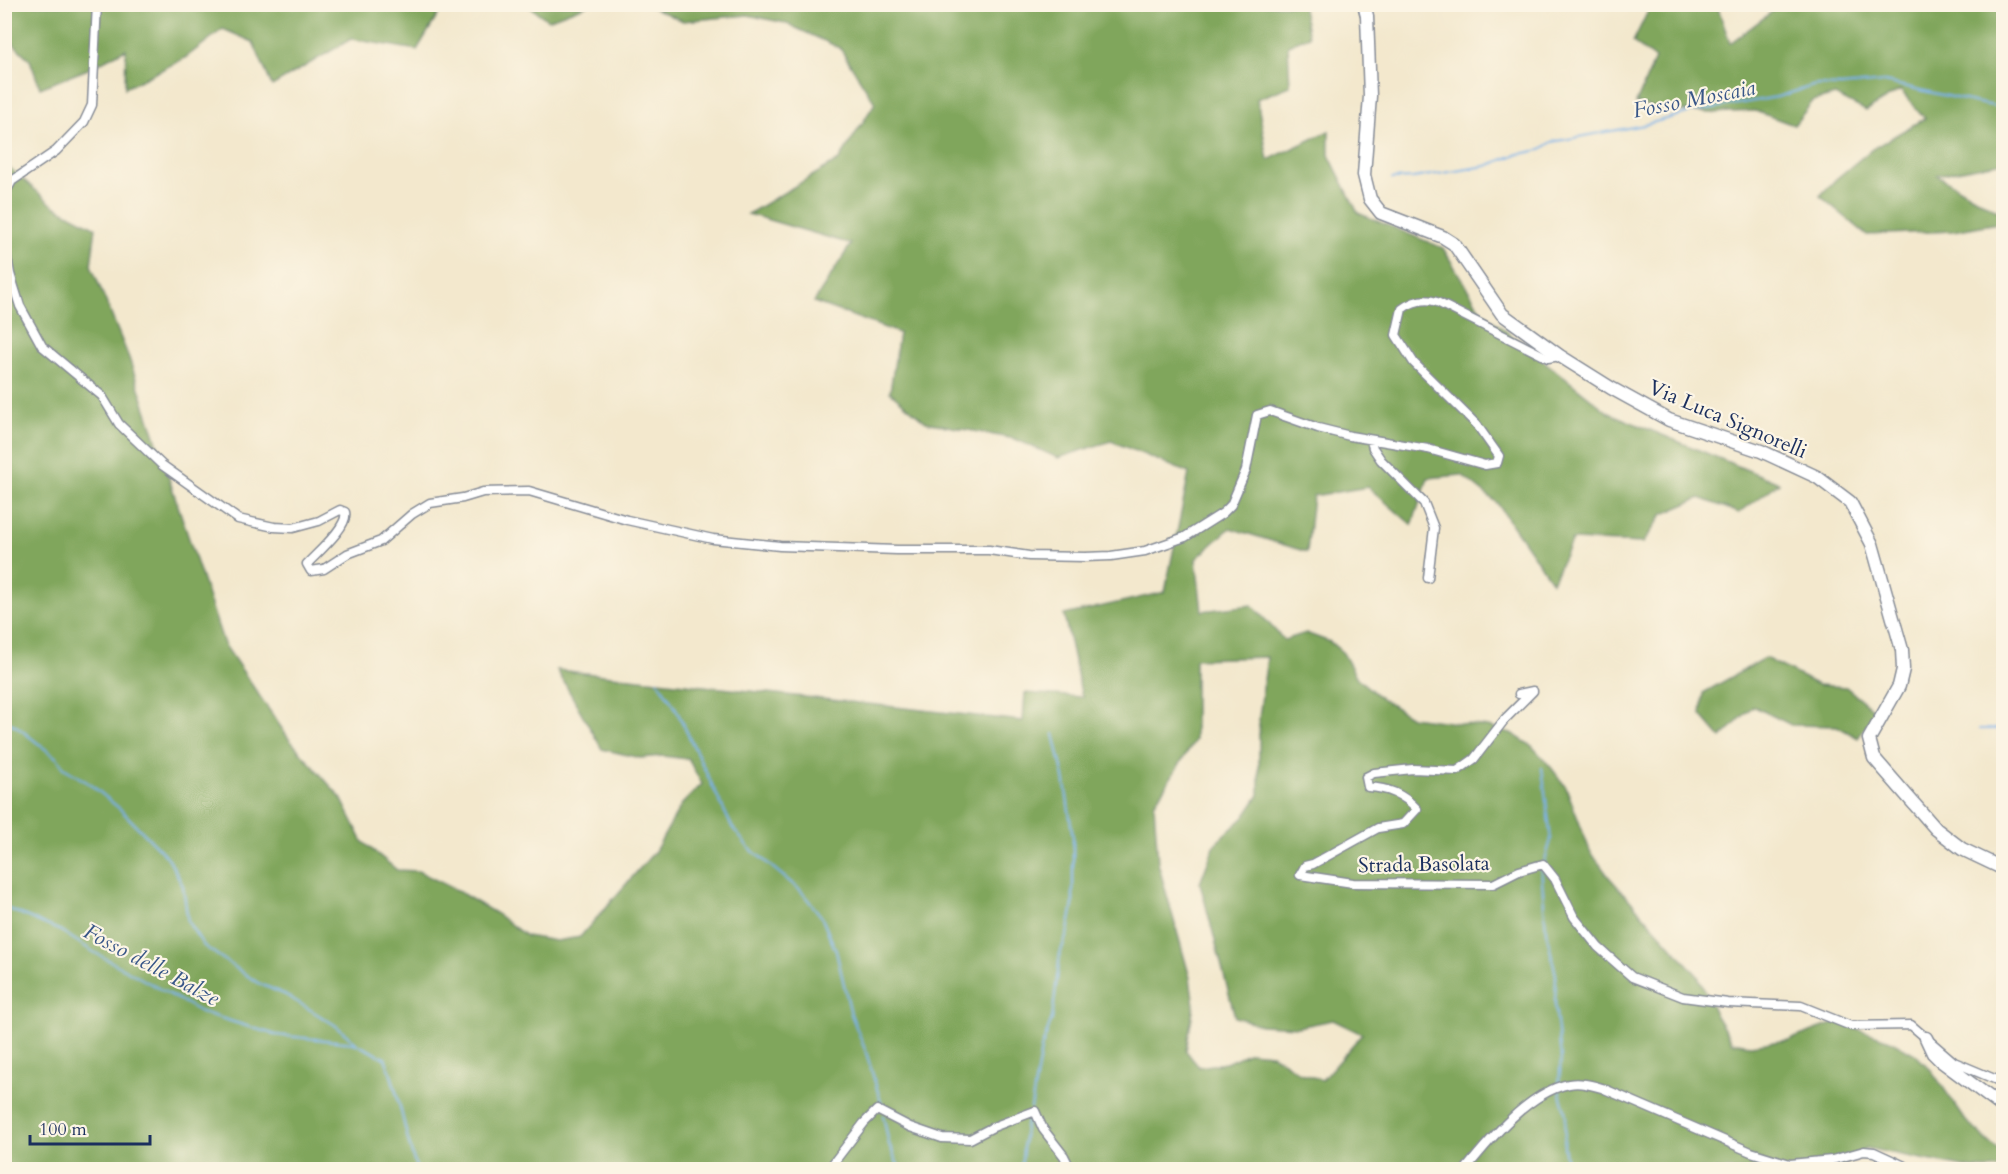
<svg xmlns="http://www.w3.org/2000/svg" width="2008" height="1174" viewBox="0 0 2008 1174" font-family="Cardo,serif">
	<rect width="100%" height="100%" fill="#fcf5e5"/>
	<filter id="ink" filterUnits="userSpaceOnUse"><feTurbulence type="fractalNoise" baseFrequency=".0167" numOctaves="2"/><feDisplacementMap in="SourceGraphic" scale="12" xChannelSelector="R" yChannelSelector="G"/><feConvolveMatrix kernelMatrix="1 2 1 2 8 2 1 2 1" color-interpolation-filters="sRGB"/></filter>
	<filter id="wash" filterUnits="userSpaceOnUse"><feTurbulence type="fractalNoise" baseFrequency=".008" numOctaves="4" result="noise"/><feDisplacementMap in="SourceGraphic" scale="24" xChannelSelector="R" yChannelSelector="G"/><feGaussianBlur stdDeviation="1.35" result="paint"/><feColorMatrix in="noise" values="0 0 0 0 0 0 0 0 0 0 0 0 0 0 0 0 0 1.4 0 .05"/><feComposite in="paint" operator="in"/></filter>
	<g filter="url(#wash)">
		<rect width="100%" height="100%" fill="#f3e8cd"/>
		<path fill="#80a65b" stroke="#4e6a5c" stroke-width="1.5" fill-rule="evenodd" d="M4,5H444L417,50L351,39L272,86L253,42L223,29L185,58L125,88L126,49L88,69L40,88L30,60L5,36Z
			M527,5H587L548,20Z
			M647,5H1302L1309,36L1288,45L1290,86L1257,99L1268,160L1329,131V155L1358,213L1443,248L1481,311L1609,413L1779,483L1739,513L1700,498L1663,514L1643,543L1572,540L1552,582L1497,503L1462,475L1428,478L1412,525L1368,487L1313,496L1307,552L1230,528L1196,559L1202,611L1252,605L1284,640L1306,633L1330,642L1343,653L1357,678L1382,699L1411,717L1488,727L1511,733L1532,746L1550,766L1566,787L1590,851L1609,877L1698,976L1716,1016L1732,1042L1750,1045L1789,1040L1837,1022L1890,1040L1915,1054L1932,1071L1966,1121L1997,1149L2003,1151V1169H1973L1866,1148L1838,1170L5,1169L4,163L54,206L96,228L91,265L129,358L224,644L289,739L341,798L363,842L397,870L418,871L456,890L497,914L526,936L556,941L580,937L655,851L682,804L702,784L688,759L662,756L640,758L602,749L557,670L1023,721L1025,693L1082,697L1064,615L1165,592L1189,473L1111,441L1058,458L1015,439L926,422L890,392L899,333L814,302L851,244L748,214L839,160L875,103L840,48L785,23L748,15L683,21ZM1267,657L1259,718V795L1244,817L1215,844L1200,883L1235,1017L1261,1025L1298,1027L1333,1020L1362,1034L1322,1080L1300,1073L1272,1054L1250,1052L1226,1063L1199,1067L1186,1051L1194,1005L1190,978L1158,863L1154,804L1195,740V659Z
			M1651,5H1717L1730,43L1781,5H2003V162L1937,175L2003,214V222L1953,231L1867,235L1820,196L1836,179L1872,149L1925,118L1900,90L1866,111L1835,95L1813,101L1794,125L1755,111L1711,113L1661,109L1636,103L1655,59L1633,42Z
			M1765,658L1818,685L1846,687L1876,712L1858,738L1837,726L1791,725L1753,706L1721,738L1701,715L1703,693Z"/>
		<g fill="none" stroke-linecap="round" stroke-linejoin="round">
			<path stroke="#7ab2e9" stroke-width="2" d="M1392,179L1413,178L1486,166L1515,155L1540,150L1552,142L1644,125L1691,112L1777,97L1816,85L1841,86L1885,82L1973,102L1994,106L2004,105
				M657,680L675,707L732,827L748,847L801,891L821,916L836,951L851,1014L866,1052L883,1109
				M4,720L16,726L58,759L64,768L90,784L120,809L169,859L183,886L188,922L204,946L258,983L286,995L335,1025L356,1043
				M1979,729H2004
				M1542,768L1551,840L1544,863
				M1541,867L1546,931L1556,975L1555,1004L1561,1057L1559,1085
				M4,907L61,931L92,951L201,1012L276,1035L354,1043L385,1058C400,1095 404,1133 417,1170
				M1559,1090L1566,1115L1564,1146L1568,1170
				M1031,1108L1041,1049L1052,1019L1060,954L1068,931L1073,905V838L1064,777L1054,734
				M883,1115L889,1144L900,1170
				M1021,1170L1025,1127L1029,1117"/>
		</g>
	</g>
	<g filter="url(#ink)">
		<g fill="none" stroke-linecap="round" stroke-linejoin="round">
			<defs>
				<path id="street" d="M4,181H12L4,195
					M12,181L56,151L84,122L92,105L97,4
					M4,240L10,274L20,306L42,346L102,396L119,424L162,465L238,519L274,527L293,528L319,521L340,510L345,512C349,526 317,553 307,564L311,571L324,569L347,554L381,541L412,514L430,503L463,498L483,492L529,491L627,520L713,539L780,546L897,550H989L1029,556L1085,557L1111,556L1145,551L1185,537L1223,513L1231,505L1246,470L1257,415L1270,411L1318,428L1350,436L1428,449L1485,465L1497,463L1499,456L1477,425L1414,363L1396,335L1402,309C1413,301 1424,298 1437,302L1548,358L1560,356
					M1371,441L1373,448L1381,460L1424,503L1434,528L1428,578
					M1519,694L1533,691L1505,719L1474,759L1457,771L1413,769L1374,773L1366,777L1368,787C1388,788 1403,794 1417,809L1403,824L1378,828L1313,864L1305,866L1300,875L1353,883L1493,884L1519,871L1543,864L1555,879L1574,917L1598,947L1632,977L1683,997L1728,1003L1801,1006L1851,1026L1911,1025L1954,1062L2004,1083
					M828,1170L864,1123L877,1110L910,1127L942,1138L970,1139L993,1127L1035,1111L1043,1129L1064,1156L1071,1170
					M1465,1170C1490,1139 1529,1092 1569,1084C1581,1082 1591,1085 1602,1088L1751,1152L1790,1164L1832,1160L1864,1151L1874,1152L1913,1170"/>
				<path id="secondary" d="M1364,4L1367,16L1370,96L1364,175L1370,199L1381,213L1443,237L1454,244L1502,314L1560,356L1611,388L1669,420L1761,451L1817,477L1850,502L1872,544L1902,650L1903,669L1899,686L1869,739L1874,758L1936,829L1962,849L2004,869
					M1926,1038L1933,1053L1941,1061L2004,1108"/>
			</defs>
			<use href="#street" stroke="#878c96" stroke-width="11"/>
			<use href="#secondary" stroke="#878c96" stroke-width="15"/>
			<use href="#street" stroke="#fff" stroke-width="8"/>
			<use href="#secondary" stroke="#fff" stroke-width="12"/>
		</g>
	</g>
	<g text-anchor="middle" stroke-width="4.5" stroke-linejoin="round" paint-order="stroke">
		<g font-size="21" fill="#1b2f5e" stroke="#fcf5e5">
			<text transform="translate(1728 419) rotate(23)" y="7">Via Luca Signorelli</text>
			<text transform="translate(1424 864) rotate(-1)" y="7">Strada Basolata</text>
		</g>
		<g font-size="22" font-style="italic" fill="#385688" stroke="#fcf5e5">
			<text transform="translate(1694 98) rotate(-11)" y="8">Fosso Moscaia</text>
			<text transform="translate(152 964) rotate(28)" y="8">Fosso delle Balze</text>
		</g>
	</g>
	<rect width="2008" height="1174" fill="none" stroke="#fcf5e5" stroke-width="24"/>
	<path d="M30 1135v9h120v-9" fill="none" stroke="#1b2f5e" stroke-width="3"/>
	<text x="39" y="1135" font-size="18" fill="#1b2f5e" stroke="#fcf5e5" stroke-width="4.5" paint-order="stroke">100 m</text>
</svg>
